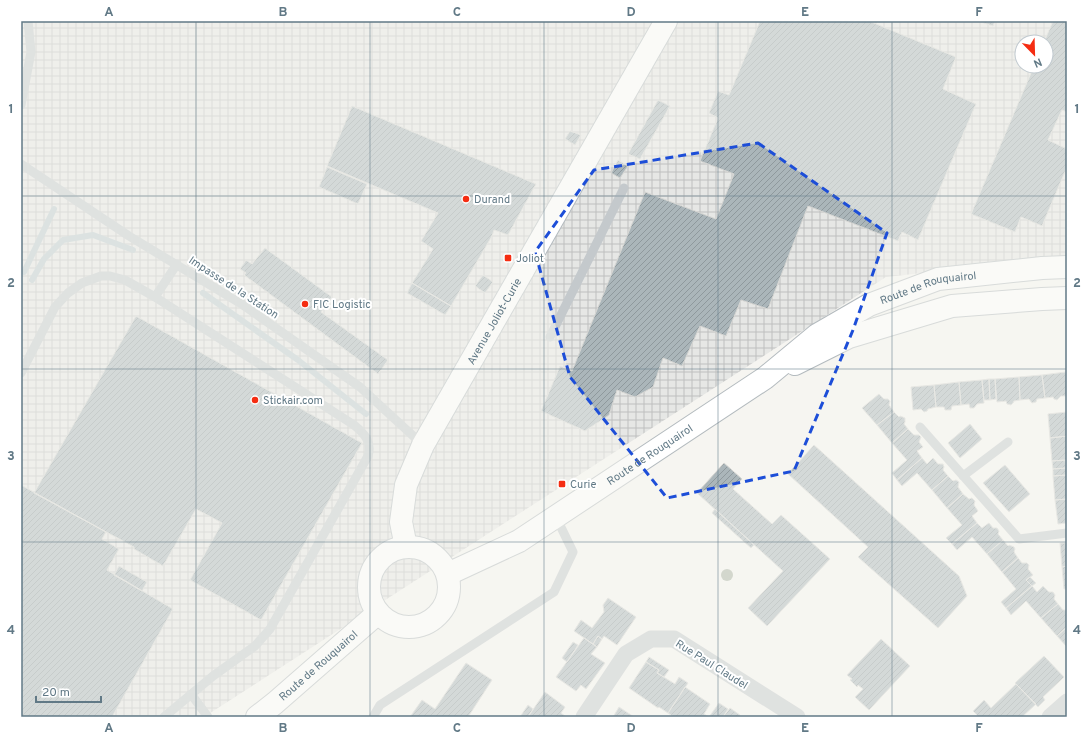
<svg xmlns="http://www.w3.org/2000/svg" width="1088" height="738" viewBox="0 0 1088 738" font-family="Overpass,sans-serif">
	<defs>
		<pattern id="industrial-grid" width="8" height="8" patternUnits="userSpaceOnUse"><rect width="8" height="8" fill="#e6e7e5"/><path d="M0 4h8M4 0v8" fill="none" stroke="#bec0bf"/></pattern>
		<pattern id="building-hatch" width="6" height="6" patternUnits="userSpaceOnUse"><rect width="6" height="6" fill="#abb6ba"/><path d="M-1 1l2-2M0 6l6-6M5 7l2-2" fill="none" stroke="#8f999d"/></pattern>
	</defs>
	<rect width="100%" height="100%" fill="#f6f5f1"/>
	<path fill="url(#industrial-grid)" fill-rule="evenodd" d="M21,21H1067V257L886,277L204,717H21ZM1022,42H1046V66H1022Z"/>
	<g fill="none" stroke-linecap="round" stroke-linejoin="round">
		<path stroke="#bdcbcf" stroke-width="6" d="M24,272L54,209
			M32,280L44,259L63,240L93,235L133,250
			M203,293L298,360L366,414"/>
	</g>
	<path fill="url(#building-hatch)" stroke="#d7d7d4" d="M760,21H869L956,57L943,89L976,104L918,240L902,232L898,241L808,206L768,309L741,300L726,336L700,326L682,366L663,358L653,387L635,397L617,390L609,415L585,431L541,411L560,366L572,371L645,192L716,219L734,174L700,161L718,118L709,113L718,91L729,95Z
		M978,21H995L993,26Z
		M1053,21H1067V112L1062,110L1048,140L1067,149V167L1042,226L1021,217L1015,232L971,214L1034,66H1046V42H1044Z
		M658,100L670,106L640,159L628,154Z
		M352,106L536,184L508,235L494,230L492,236L451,306L412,283L433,249L421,241L438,213L327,166Z
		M570,131L581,135L575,145L565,139Z
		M618,160L628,166L620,178L611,173Z
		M327,167L367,184L358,204L319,187Z
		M265,248L332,297L321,312L388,360L378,374L244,275L246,273L240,269L246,260L252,264Z
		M483,275L493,282L485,293L475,286Z
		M412,283L451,306L445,315L407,293Z
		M136,316L362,443L261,620L190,580L222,523L196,509L163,566L134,549V547L34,493Z
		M1066,372L1067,396H1061L1057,400L1054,399L1053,397L1045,398L1042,375Z
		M1042,375L1045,398L1037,399L1036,402L1032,403L1029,399L1020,400L1019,377Z
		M1019,377L1020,400L1014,401L1013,403L1011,405L1007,404L1006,401L997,402L995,379Z
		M989,379L990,400H984L982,380Z
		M989,379H995L996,399L990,400Z
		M982,380L984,403L977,404L974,408H970L969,404L961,405L959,382Z
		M959,382L961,405L952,406L951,410H945L944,407H936L934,385Z
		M934,385L936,407L928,409L927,411L924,412L921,409L913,410L911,387Z
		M879,394L884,399H888L890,401L889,405L894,412L877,425L862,408Z
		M894,412L899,417L900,416L905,418V422L904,424L908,429L892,443L877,425Z
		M1067,412V436L1050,438L1048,414Z
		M970,424L982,439L960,458L948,443Z
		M908,429L914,435H919L921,437L919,442L923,447L917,451L922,458L897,480L892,473L907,460L892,443Z
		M1067,436V460L1052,461L1050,438Z
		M814,445L959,576L967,596L938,628L858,557L868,547L788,474Z
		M922,458L927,464L933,458L938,464H943L944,467L943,470L948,476L932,490L917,473L902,486L897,480Z
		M1065,460L1066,468L1053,469L1052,461Z
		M724,463L742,479L733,489L772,524L781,515L830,559L767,626L748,608L783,571L697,493Z
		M1005,465L1030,494L1009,512L983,483Z
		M1066,468L1067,475L1053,476V469Z
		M1067,475V499L1055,500L1053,476Z
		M948,476L953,481L956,480L959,482L958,487L963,494L947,508L932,490Z
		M21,485L106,532L102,539L119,549L107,570L173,609L112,717H21Z
		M963,494L969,499L972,498L975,501L974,505L978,511L972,516L977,523L952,544L946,538L962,525L947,508Z
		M1067,499V523L1058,524L1055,500Z
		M715,509L754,545L751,548L712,513Z
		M977,523L982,528L989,523L993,528H997L999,531L998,534L1003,540L987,554L972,537L957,550L952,544Z
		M1003,540L1008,546L1009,545L1014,547L1015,549L1014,552L1018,558L1002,572L987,554Z
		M1060,543H1067V566L1062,567Z
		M1018,558L1022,563H1027L1029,565L1028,569L1033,575L1026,580L1032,586L1006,608L1001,602L1016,589L1002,572Z
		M119,566L147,582L142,591L114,575Z
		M1067,566V589H1064L1062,567Z
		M1030,577L1036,583L1032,586L1026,580Z
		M1032,586L1037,592L1043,586L1049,592H1053L1055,595L1054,599L1058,604L1041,618L1026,601L1011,615L1006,608Z
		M608,598L636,617L617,645L604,636L602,639L598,636L593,644L574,631L581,620L592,628L604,612L603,605Z
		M1058,604L1063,610H1067V627L1057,636L1041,618Z
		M1067,627V647L1057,636Z
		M598,636L602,639L597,647L593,644Z
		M584,638L597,647L591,654L605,663L586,689L581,685L576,691L556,677Z
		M881,639L910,666L869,710L855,697L863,689L858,685L857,687L850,680L852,679L847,675Z
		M573,642L578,645L567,662L562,658Z
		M1044,656L1064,677L1043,697L1045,700L1038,707L1015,683Z
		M649,657L669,670L664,677L657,673L659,670L646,662Z
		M646,662L659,670L657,673L675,684L679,677L688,683L668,713L659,707L658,708L629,688Z
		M466,663L492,680L468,717H410L422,700L435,709Z
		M1016,684L1036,704L1022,717H979L973,711L984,700L991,708Z
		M685,687L710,704L704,714L709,717H674L668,713Z
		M545,692L565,707L561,713L566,717H528Z
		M719,703L728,709L723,717H709Z
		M528,705L533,709L528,717H520Z
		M619,707L634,717H613Z
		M730,708L740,715L739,717H723Z"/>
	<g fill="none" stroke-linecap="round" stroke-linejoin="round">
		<defs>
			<g id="secondary">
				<path d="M795,364L849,337L952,306L1042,299L1067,298"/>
				<path id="s1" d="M406,547L401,522L406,485L423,445L666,21"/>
				<circle cx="409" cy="587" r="40"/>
				<path id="s2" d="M448,574L519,541L765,378L817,335L869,305L938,279L1042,268L1067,267"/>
				<path id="s3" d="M257,717L275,703L378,613"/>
			</g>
		</defs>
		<use href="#secondary" stroke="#b4bbbf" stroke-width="24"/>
		<path stroke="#c4c9cc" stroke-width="9" d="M21,105L31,52L28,21
			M21,164L129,236L243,305L360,387L423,445
			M550,337L624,188
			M21,373L55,307L68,293L82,283L101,276H110L125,280L155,297
			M920,427L1019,539L1067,533
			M963,476L1008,442
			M191,694L208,717
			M164,717L213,676L255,646L270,629L368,456C372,442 365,434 354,425L155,297L177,264
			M373,717L380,705L554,592L573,552L556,517"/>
		<path stroke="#c4c9cc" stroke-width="17" d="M584,717L626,654L651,639H674L797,717
			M1050,717L1067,702"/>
		<use href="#secondary" stroke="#fff" stroke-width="22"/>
	</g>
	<circle fill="#a8b2a2" cx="727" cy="575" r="6"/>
	<path d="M0 0H1088V738H0ZM758,143L887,233L853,330L794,471L667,498L570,377L535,252L594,170Z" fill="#f6f5f1" fill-opacity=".55" fill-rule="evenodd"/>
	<path fill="none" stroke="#1d4ed8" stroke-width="3" stroke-dasharray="8 5" stroke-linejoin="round" d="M758,143L887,233L853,330L794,471L667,498L570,377L535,252L594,170Z"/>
	<path fill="none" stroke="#617986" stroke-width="1" stroke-opacity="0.55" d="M196,21V717M370,21V717M544,21V717M718,21V717M892,21V717M21,196H1067M21,369H1067M21,542H1067"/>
	<g fill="#f52d12" stroke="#fff" stroke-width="1.5">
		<circle cx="466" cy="199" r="4"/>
		<rect x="504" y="254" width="8" height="8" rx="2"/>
		<circle cx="305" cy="304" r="4"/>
		<circle cx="255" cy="400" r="4"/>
		<rect x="558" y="480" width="8" height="8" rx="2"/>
	</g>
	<g text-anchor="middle" stroke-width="4" stroke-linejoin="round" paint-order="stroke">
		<g font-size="11" fill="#617986" stroke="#fff" text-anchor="start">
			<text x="474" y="203">Durand</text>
			<text x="516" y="262">Joliot</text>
			<text x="313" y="308">FIC Logistic</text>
			<text x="263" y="404">Stickair.com</text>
			<text x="570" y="488">Curie</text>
		</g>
		<g font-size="11" fill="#617986" stroke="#fff">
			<text transform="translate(234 287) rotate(33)" y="4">Impasse de la Station</text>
			<text dy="4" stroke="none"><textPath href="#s2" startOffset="563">Route de Rouquairol</textPath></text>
			<text dy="4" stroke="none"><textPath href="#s1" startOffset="249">Avenue Joliot-Curie</textPath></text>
			<text dy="4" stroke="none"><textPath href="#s2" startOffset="235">Route de Rouquairol</textPath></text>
			<text transform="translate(712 664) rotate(32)" y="4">Rue Paul Claudel</text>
			<text dy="4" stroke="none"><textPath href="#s3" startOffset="80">Route de Rouquairol</textPath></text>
		</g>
	</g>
	<rect width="1088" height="738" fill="none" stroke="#ffffff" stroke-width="44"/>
	<g transform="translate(1034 54) rotate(157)"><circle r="19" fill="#ffffff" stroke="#c0c9cf"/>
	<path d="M0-3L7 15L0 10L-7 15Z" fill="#f52d12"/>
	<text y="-6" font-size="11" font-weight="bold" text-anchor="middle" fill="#617986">N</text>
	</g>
	<path d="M36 696v6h65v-6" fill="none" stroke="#617986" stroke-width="2"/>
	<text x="42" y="696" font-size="12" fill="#617986" stroke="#ffffff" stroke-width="3" paint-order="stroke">20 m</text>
	<rect x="22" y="22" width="1044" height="694" fill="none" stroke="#617986" stroke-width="1.5"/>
	<g font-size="13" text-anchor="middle" font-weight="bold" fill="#617986">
		<text x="109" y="16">A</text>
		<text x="283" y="16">B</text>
		<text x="457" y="16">C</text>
		<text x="631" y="16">D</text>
		<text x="805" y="16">E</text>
		<text x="979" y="16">F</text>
		<text x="11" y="113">1</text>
		<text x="1077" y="113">1</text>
		<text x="11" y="287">2</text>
		<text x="1077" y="287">2</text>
		<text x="11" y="460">3</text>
		<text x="1077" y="460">3</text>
		<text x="11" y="634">4</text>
		<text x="1077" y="634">4</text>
		<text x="109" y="732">A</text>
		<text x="283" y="732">B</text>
		<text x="457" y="732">C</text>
		<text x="631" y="732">D</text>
		<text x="805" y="732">E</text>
		<text x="979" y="732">F</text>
	</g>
</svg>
